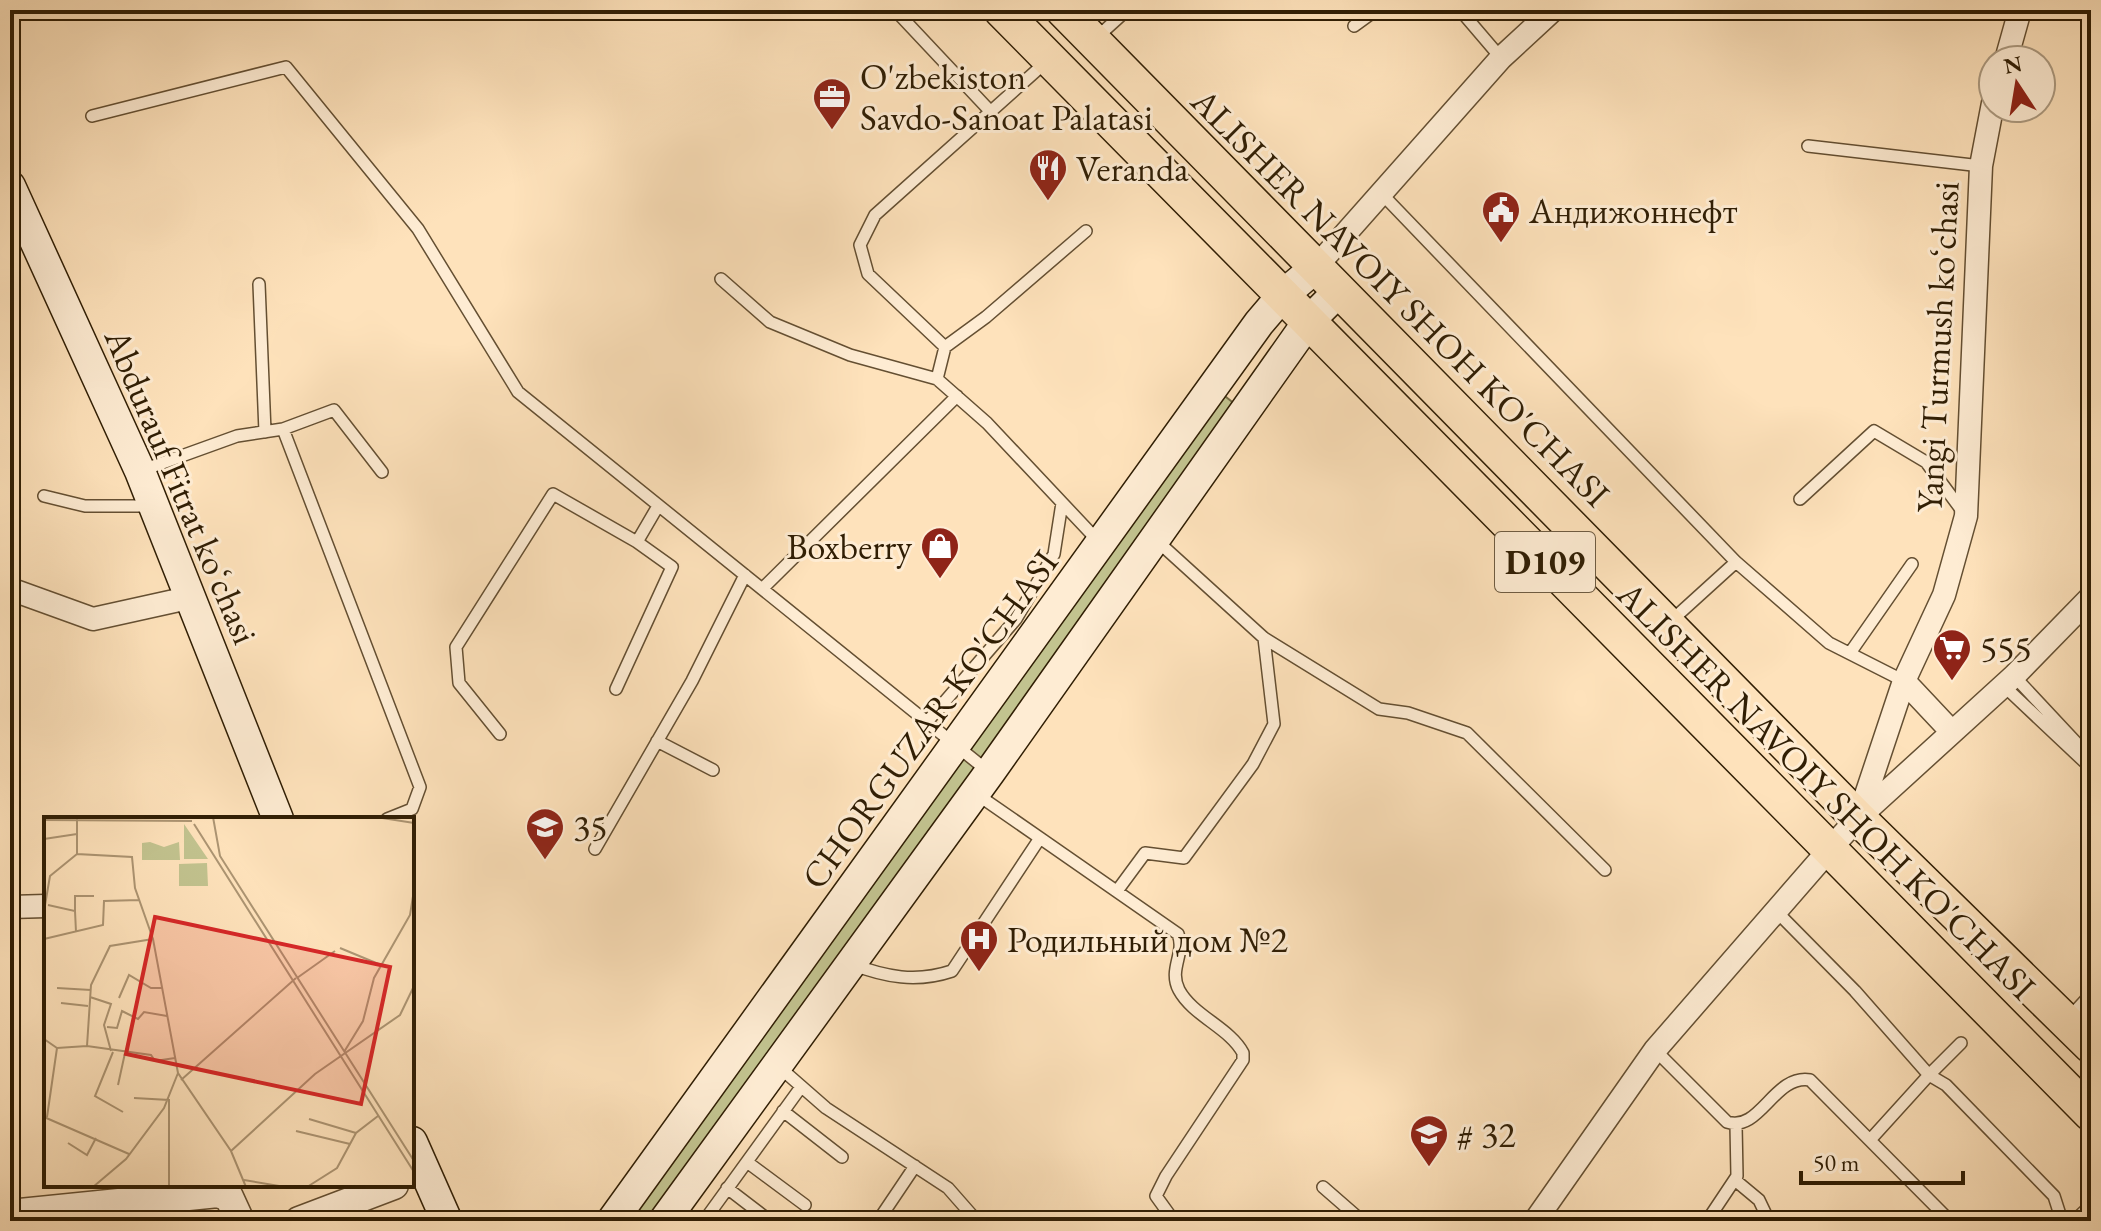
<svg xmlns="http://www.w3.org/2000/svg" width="2101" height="1231" viewBox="0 0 2101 1231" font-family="'EB Garamond',serif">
	<rect width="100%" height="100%" fill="#fee2bb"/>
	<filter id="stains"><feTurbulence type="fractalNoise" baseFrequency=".0025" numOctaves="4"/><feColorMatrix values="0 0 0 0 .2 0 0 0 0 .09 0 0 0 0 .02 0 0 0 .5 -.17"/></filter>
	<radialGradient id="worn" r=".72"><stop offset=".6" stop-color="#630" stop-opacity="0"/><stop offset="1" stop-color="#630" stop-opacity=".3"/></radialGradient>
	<path fill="#c2c38f" stroke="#79704a" stroke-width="2" d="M1221,393L1236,405L650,1221H624Z"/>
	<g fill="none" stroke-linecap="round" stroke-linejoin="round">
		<defs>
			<path id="service" d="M895,10L990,111
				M1460,10L1501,58
				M1354,26L1376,10
				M1095,39L1127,10
				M1046,62L875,215L860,245L868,274L945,347L986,317L1086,231
				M92,116L286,67L418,229L518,392L989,772
				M1808,146L1981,166
				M1381,193L1736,562L1829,643L1904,681
				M721,279L770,322L850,355L937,379L945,347
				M259,284L265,432
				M937,379L987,423L1100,543
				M283,429L334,410L382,472
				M140,471L237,436L283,429L420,787L412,809L387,819
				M44,496L85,506H150
				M1800,499L1874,431L1926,462L1963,512
				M1155,539L1264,638L1379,709L1408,713L1467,733L1605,870
				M762,589L957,396
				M1671,621L1736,562
				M1850,653L1912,564
				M2014,676L2085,752L2091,747
				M2004,686L2091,768
				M616,689L672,567L637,542L658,506
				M927,722L1016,619L1054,554L1062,503
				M500,734L459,683L456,647L553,494L637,542
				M657,741L713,770
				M1040,838L1178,934C1186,953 1168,969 1179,990C1193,1016 1230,1028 1243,1053V1060L1166,1176L1156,1196L1174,1221
				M595,849L692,681L745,575
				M1117,891L1145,853L1184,858L1253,764L1274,724L1264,638
				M1776,911L1855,991L1929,1075L1961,1043
				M851,964C886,977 916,983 952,971L1040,838L975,793
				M2069,1018L2091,994
				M1655,1050L1727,1122C1760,1133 1774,1074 1810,1080L1950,1221
				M778,1066L826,1108L948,1188L977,1221
				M783,1111L842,1157
				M1870,1140L1929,1075L1946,1085L2054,1196L2062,1221
				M747,1162L805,1205
				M1735,1180L1759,1200L1769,1221
				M1323,1187L1362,1221
				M727,1188L770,1221
				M704,1221L801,1087
				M878,1221L915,1166
				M1707,1221L1737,1176L1736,1125
				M2074,1221L2091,1205"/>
			<path id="minor" d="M2006,60L2020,10
				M1315,268L1501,58L1553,10
				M10,589L93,619L188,598
				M1904,681L1951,731
				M1860,813L1904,681L1944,595L1966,516L1981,166L1993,103
				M10,907L46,906
				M1535,1221L1655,1050L1829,850L1858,818L2014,676L2091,597"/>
			<path id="tertiary" d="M10,1214L218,1193L229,1197L240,1221
				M299,1221L394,1185"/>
			<path id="secondary" d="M10,186L140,471L278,819
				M412,1142L447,1221
				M612,1221L1259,323L1282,296L1315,268
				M664,1221L990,772L1308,322L1339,291"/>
			<path id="primary" d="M1001,10L2091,1114
				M1063,10L1858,818L2091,1046"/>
		</defs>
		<use href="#service" stroke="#644f32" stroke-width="14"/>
		<use href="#minor" stroke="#644f32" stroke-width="25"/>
		<use href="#tertiary" stroke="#644f32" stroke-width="31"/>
		<use href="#secondary" stroke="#301e04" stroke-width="33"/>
		<use href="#primary" stroke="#301e04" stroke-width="37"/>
		<use href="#service" stroke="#feecd3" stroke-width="11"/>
		<use href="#minor" stroke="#feecd3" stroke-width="22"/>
		<use href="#tertiary" stroke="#feecd3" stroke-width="28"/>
		<use href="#secondary" stroke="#feecd3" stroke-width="30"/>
		<use href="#primary" stroke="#fee2bb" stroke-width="34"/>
	</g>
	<defs>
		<symbol id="office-pin" viewBox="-11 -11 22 30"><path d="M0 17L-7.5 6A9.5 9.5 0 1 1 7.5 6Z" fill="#8f2418" stroke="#feecd3"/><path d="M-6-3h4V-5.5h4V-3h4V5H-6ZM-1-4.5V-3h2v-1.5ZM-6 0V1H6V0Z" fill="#fff"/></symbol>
		<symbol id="restaurant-pin" viewBox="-11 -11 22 30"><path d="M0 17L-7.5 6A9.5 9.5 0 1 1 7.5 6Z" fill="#8f2418" stroke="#feecd3"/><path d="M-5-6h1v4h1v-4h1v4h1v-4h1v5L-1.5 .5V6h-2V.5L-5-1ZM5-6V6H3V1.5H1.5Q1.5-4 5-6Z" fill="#fff"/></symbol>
		<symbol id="civic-pin" viewBox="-11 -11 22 30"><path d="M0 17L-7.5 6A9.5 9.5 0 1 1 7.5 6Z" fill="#8f2418" stroke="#feecd3"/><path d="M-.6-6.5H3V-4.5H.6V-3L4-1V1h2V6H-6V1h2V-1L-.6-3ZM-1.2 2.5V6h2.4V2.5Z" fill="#fff"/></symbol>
		<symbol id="shop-pin" viewBox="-11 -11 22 30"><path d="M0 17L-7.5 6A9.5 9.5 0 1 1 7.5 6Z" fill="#8f2418" stroke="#feecd3"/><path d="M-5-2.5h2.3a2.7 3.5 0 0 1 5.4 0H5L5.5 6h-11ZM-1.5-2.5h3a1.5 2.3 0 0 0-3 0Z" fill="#fff"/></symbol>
		<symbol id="supermarket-pin" viewBox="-11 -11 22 30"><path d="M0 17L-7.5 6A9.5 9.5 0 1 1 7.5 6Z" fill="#8f2418" stroke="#feecd3"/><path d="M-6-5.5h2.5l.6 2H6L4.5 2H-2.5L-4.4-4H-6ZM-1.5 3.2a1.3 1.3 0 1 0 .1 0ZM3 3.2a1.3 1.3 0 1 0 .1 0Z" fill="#fff"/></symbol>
		<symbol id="school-pin" viewBox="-11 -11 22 30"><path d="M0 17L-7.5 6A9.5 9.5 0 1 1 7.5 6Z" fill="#8f2418" stroke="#feecd3"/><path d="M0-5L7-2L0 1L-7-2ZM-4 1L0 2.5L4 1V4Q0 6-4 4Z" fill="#fff"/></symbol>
		<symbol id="hospital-pin" viewBox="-11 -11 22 30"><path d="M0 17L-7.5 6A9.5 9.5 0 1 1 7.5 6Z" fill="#8f2418" stroke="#feecd3"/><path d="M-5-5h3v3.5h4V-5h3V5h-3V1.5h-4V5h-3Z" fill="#fff"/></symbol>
	</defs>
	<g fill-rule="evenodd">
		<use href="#office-pin" x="810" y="75" width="44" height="60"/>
		<use href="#restaurant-pin" x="1026" y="146" width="44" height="60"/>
		<use href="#civic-pin" x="1479" y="188" width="44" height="60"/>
		<use href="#shop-pin" x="918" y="524" width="44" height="60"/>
		<use href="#supermarket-pin" x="1930" y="626" width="44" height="60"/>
		<use href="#school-pin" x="523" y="805" width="44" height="60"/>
		<use href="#hospital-pin" x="957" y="917" width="44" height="60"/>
		<use href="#school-pin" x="1407" y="1112" width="44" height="60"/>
	</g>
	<g text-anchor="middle" stroke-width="6" stroke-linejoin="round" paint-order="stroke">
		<rect fill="#feecd3" stroke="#6e5c42" stroke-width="2" x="1495" y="532" width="100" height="60" rx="6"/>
		<g font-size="34" font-weight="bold" fill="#301e04">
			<text x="1545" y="574">D109</text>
		</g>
		<g font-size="36" fill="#301e04" stroke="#feecd3" text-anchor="start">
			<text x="860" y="89">O'zbekiston<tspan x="860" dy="41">Savdo-Sanoat Palatasi</tspan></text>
			<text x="1076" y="181">Veranda</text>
			<text x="1529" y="223">Андижоннефт</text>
			<text x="912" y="559" text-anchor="end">Boxberry</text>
			<text x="1980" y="661">555</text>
			<text x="573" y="840">35</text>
			<text x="1007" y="952">Родильный дом №2</text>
			<text x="1457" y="1147"># 32</text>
		</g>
		<g font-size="36" fill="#301e04" stroke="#feecd3">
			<text transform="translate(1401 297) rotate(45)" y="13">ALISHER NAVOIY SHOH KO'CHASI</text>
			<text transform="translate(1937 347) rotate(-87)" y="13">Yangi Turmush koʻchasi</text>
			<text transform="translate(182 486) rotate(67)" y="13">Abdurauf Fitrat koʻchasi</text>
			<text transform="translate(929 719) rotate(-54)" y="13">CHORGUZAR KO'CHASI</text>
			<text transform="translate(1827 790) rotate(45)" y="13">ALISHER NAVOIY SHOH KO'CHASI</text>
		</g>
	</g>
	<g transform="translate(44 817)">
		<rect width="370" height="370" fill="#fee2bb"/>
		<path d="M140,7L164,42H140ZM106,25L120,30L135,25L136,43H98V26ZM163,46L164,69H135V47Z" fill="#c2c38f"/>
		<path fill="none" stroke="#ac9472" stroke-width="2" d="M33,0V37L88,40L91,71L109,122L134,256L187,334L202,370M169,0L176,39L370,344M175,0H238M332,0L370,6M0,3L148,4M150,7L370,355M0,22L33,17M4,88L31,94L32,115M0,94L6,59L33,37M31,94V79H50M0,122L59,108L60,84L95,83M296,131L337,148M253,161L291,134M13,171L47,173M46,180L67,187L60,208L67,234M75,181L85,158L107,171H118M17,186L44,189M63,210L73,211L78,194L94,202L100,195L123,199M0,222L13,231L43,229L107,238L111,244L131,241M43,229L47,168L66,129L109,122M69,235L51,279L79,295M300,235L319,204L330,161L366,98L370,73M137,263L252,161M74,268L81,236M90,281L125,283V370M0,300L85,337M3,300L13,231M265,302L312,316M252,314L306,327M24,326L43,338L52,321M187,334L271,257L356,198L370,169M200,363L241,370M49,370L82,342L120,291L134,256M263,370L293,351L312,316L334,299"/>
		<path fill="#d62828" fill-opacity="0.15" stroke="#d62828" stroke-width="4" d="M111,100L346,150L317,287L82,237Z"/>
		<rect width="370" height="370" fill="none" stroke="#301e04" stroke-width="4"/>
	</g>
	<rect width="2101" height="1231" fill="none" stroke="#fee2bb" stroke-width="40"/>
	<rect x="12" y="12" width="2077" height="1207" fill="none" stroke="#301e04" stroke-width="4"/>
	<rect x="20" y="20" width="2061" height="1191" fill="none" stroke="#301e04" stroke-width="2"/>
	<g transform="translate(2017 84) rotate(348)"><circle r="38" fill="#feecd3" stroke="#ac9a80" stroke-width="2"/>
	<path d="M0-6L14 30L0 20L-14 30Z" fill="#8f2418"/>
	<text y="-12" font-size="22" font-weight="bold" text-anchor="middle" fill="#301e04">N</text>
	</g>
	<path d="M1801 1171v12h162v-12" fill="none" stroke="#301e04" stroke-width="4"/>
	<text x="1813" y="1171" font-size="24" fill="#301e04" stroke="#feecd3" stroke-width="6" paint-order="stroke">50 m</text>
	<rect width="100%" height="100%" filter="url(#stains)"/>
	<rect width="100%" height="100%" fill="url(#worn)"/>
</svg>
